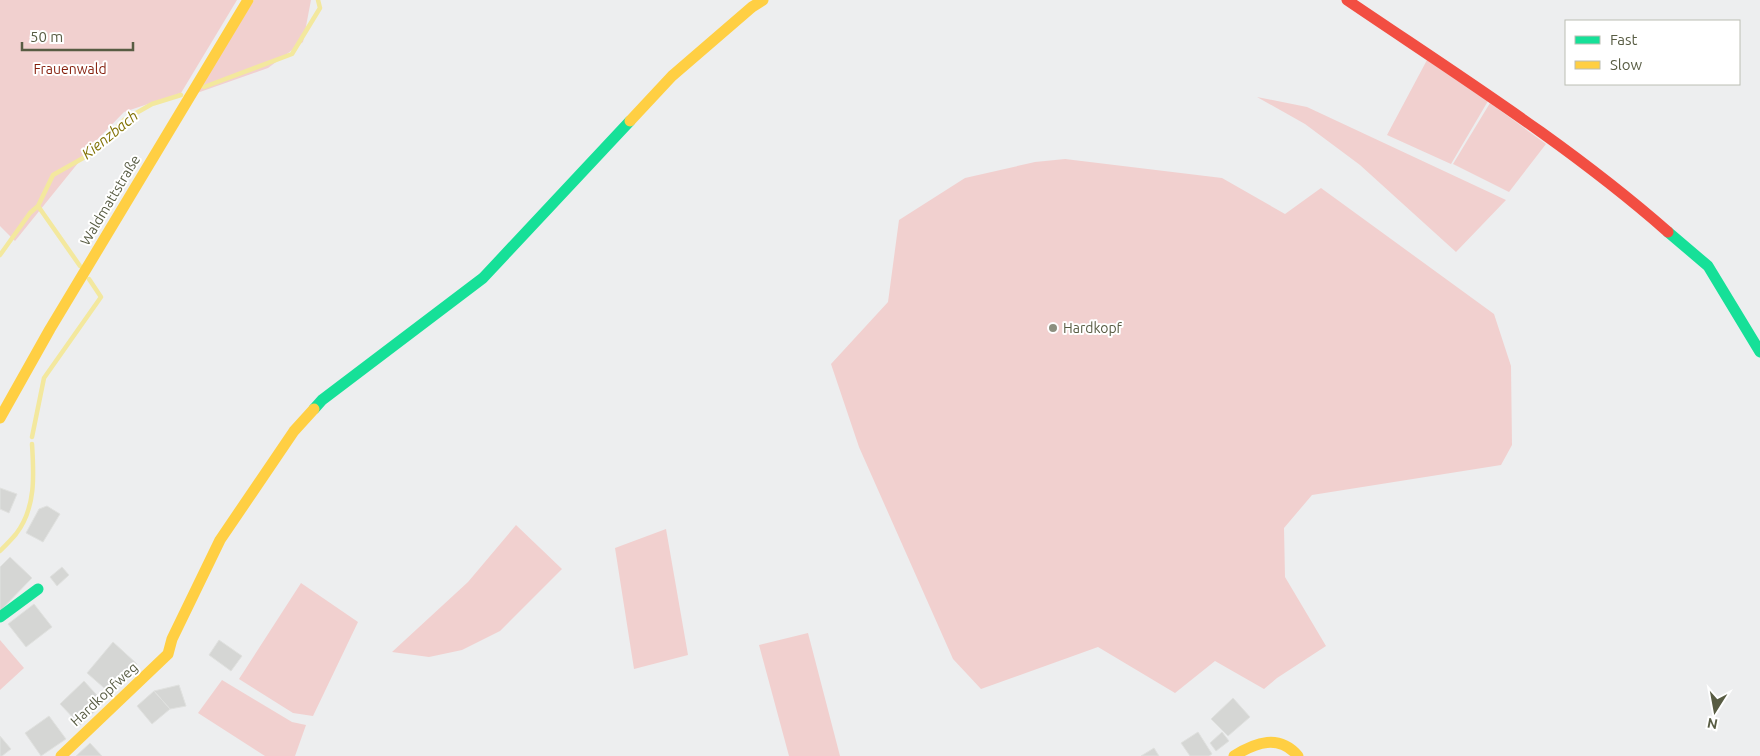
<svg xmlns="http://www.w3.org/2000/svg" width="1760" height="756" viewBox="0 0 1760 756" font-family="Ubuntu,sans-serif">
	<rect width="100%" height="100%" fill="#edeeef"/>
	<path fill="#f1d0cf" d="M0,0H237L181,93L124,112L95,142L15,241L0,226Z
		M254,0H311L303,42L268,68L197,93Z
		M1427,60L1488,101L1451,164L1387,135Z
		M1257,97L1307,107L1506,200L1456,252L1360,165L1305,124Z
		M1490,103L1546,144L1509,192L1453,164Z
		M1065,159L1222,178L1285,214L1321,188L1494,314L1511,366L1512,445L1501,465L1312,495L1284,528L1285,577L1326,646L1277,678L1264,689L1215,661L1175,693L1098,647L981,689L953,659L859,447L831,364L888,302L899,220L965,178L1035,162Z
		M516,525L562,569L500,631L462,650L429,657L392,652L468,582Z
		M666,529L688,655L634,669L615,548Z
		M301,583L358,622L313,716L293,713L239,679Z
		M808,633L840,756H789L759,645Z
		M0,640L24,668L0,690Z
		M222,680L292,722L306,725L295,756H265L198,713Z"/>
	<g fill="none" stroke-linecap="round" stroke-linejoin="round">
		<path stroke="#f3e89e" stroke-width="4.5" d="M204,87L292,54L320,8L318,0
			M0,255L30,213L38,206
			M80,266L38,206L53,175L92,153L124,120L152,104L181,95
			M32,437L44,378L101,297L89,279
			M0,551C5,546 11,540 16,534C36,508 34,475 32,444"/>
	</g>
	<path fill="#d5d6d4" stroke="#e0e1df" d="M0,488L17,494L9,513L0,509Z
		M47,506L60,514L43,542L26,533L39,509Z
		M10,557L32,578L0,611V567Z
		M62,567L69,575L57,586L50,577Z
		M34,604L52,627L26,647L8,624Z
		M219,640L242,656L231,671L209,655Z
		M113,642L137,664L111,694L87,673Z
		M84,681L104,703L80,725L60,704Z
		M179,685L186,706L170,709L154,691Z
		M154,691L170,709L152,724L137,706Z
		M1233,698L1250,717L1228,736L1211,719Z
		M49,716L66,739L41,756L25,733Z
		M1198,732L1212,754L1209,756H1190L1181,743Z
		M1222,732L1229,741L1216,751L1210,743Z
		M0,736L11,749L2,756H0Z
		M90,743L102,756H76Z
		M1154,748L1159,756H1141Z"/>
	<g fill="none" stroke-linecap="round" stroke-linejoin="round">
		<path stroke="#16e098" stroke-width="11" d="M1668,232L1708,266L1760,352
			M314,409L322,400L483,278L630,121
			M0,617L38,589"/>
		<path stroke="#ffcf43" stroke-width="11" d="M630,121L672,76L752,7L763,0
			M0,418L50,329L248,0
			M61,756L168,654L172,639L220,540L294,431L314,409
			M1234,756C1256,742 1279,734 1298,756"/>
		<path stroke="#f24e42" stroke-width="11" d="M1347,0C1456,74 1569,145 1668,232"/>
	</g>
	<circle fill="#8c8f7f" stroke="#fff" stroke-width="2" cx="1053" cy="328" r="5"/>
	<g text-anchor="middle" stroke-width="4" stroke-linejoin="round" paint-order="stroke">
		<g font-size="14" fill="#851f0c" stroke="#fff">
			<text x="70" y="74">Frauenwald</text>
		</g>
		<g font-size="14" fill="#585c43" stroke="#fff">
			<text transform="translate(110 200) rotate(-59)" y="5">Waldmattstraße</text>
			<text transform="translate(104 694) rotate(-43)" y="5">Hardkopfweg</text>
		</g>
		<g font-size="14" fill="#585c43" stroke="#fff" text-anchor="start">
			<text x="1063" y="333">Hardkopf</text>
		</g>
		<g font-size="15" font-style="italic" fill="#827205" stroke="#fff">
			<text transform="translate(110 135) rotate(-39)" y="5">Kienzbach</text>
		</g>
	</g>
	<rect x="1565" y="20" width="175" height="65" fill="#ffffff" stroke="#bcbeb4"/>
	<rect x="1575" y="36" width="25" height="8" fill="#16e098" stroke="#bcbeb4"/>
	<text x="1610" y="45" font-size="15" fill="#585c43">Fast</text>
	<rect x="1575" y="61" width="25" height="8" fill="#ffcf43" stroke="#bcbeb4"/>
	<text x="1610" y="70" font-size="15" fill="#585c43">Slow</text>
	<g transform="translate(1715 711) rotate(191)" stroke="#ffffff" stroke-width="4" paint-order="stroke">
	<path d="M0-4L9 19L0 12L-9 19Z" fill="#585c43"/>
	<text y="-8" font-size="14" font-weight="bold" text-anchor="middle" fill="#585c43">N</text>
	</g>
	<path d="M22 42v8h111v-8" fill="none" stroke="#585c43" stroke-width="2.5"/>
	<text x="30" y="42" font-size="15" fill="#585c43" stroke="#ffffff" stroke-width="4" paint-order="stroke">50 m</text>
</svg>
